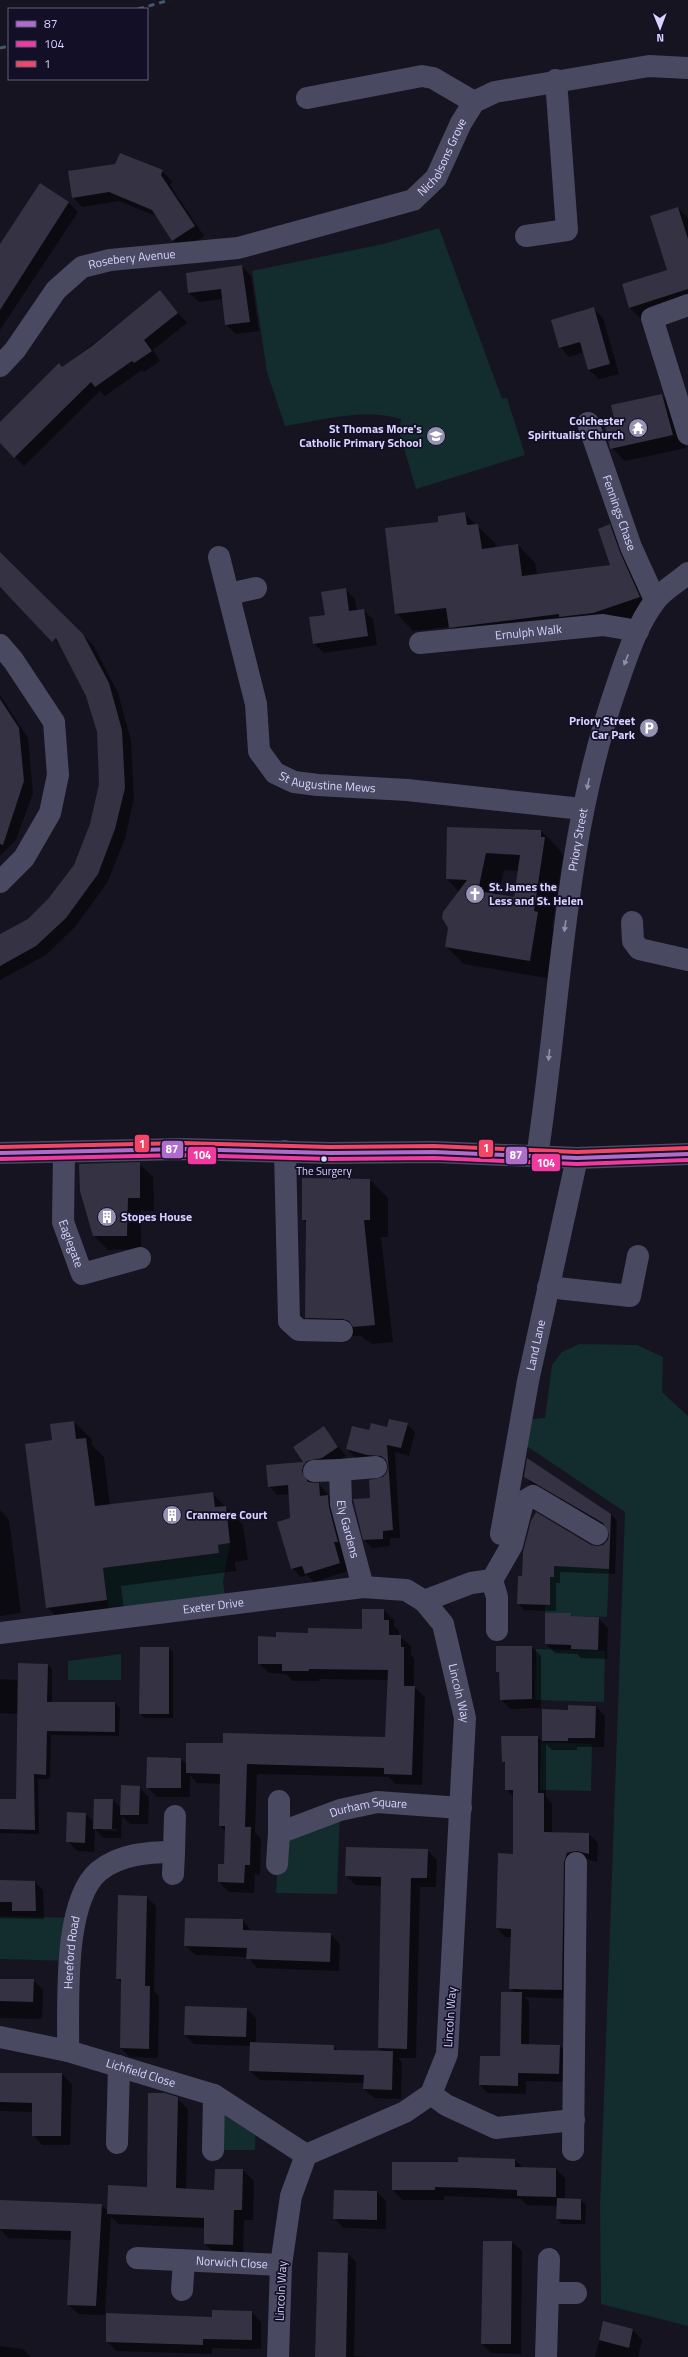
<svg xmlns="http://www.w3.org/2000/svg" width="688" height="2357" viewBox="0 0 688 2357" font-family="'Titillium Web',sans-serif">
	<rect width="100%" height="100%" fill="#161421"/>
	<path fill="#132c2d" d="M439,228L502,399L507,398L525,455L416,489L399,431L401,419C363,408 323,420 285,426L267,372L252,271L383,244Z
		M579,1344L637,1345L663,1357L662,1392L688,1416V2326L601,2304L600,2207L625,1512L525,1445L527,1425L533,1419L545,1418L552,1365L562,1352Z
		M230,1543L223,1582L226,1604L110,1619L103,1568L219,1553L218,1545Z
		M554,1551L609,1569L607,1617L571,1616V1613H545V1605L550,1604V1577H554Z
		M536,1649L605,1651L604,1702L535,1700Z
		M121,1654V1680H68V1661Z
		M541,1742L592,1744L591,1791L540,1790Z
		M340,1810L337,1894L276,1893L279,1833Z
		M0,1916L74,1918L70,1961L0,1959Z
		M214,2095L256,2121L255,2150H213Z"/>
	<path fill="#0007" fill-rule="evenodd" d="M162,171L172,181L170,185L204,236L183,250L173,240L158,217L119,201L82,207L73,197Z
		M68,202L78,212L0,330V246Z
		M678,208L688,218V308L644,322L630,308L623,285L668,270Z
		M242,266L251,276L259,331L236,334L226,325L223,299L199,302L189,293L187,274Z
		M160,292L187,323L153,350L160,361L144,372L142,370L105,396L100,391L24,466L0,442V423L62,368Z
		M593,308L603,318L619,374L599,379L589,370L584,352L569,357L560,347Z
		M662,395L676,409L686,448L625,461L611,447L615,420Z
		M464,513L495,543L496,548L518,545L535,563L537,575L611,566L610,525L627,543L657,615L467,645L449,627L413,631L396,613L440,523Z
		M0,552L93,645L118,693L131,740L134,798L125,839L107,883L75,927L46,955L0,980V935L29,919L49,900L75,865L91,825L100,784L98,732L87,696L64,649L0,588Z
		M345,589L355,599L357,611L363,610L373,619L377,645L324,653L314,644L326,616Z
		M0,695L28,738L33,793L16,840L0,856Z
		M448,828L541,831L559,849L563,856L552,927L555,930L547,978L464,964L446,947L459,892L447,879ZM504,870L519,871L514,898L498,896Z
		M139,1163L153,1177L154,1211H141V1249L108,1250L94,1236Z
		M370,1180L388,1198V1237H381L393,1342L372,1344L361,1336L324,1335L306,1317L307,1224L303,1220Z
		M74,1422L92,1440V1445L104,1457L110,1505L213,1494L243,1525L248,1560L235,1562L236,1571L121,1586L125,1617L65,1625L47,1607L53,1441Z
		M407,1424L415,1432L409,1456L395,1452L400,1538H390V1546L372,1548L364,1540L371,1499L388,1472V1463H376L355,1457L347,1449L370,1431Z
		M324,1428L346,1456L331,1467L311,1474L310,1481L319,1484L337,1505L346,1550H342L348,1571L314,1582L307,1575L301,1577L292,1568L290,1494L277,1495L269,1486L305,1463Z
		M525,1476L611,1514L617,1521L615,1574L560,1572V1583H556V1611L524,1610L518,1603L523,1577L591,1546L597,1547L604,1546L609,1541L611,1534L607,1527L531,1483Z
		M0,1510L9,1520L21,1613L0,1616Z
		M384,1610L394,1620V1626L399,1631V1636L411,1646V1655L414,1658V1687L425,1697L422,1785L395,1784L389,1777L257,1774L255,1832L261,1839L260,1875L255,1874L254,1893L229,1892L219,1882L225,1865L226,1832L220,1826L221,1784L197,1783L190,1775V1797H157L147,1787L181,1759L187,1765L224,1744L386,1738L388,1680L319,1679V1681H293L286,1674L269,1673L259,1663L277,1638L363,1630Z
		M571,1614L574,1618H598L608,1628L607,1659L581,1658L577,1654L555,1653L546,1644Z
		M532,1647L541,1656V1708L510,1709L501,1699L500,1675L497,1671Z
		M169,1648L173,1652V1718H145L140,1714Z
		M48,1665L52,1669V1703H115L120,1708L119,1736L51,1735L50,1779H38L39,1834L0,1833V1800H17L19,1714L0,1713V1679L19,1680Z
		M596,1707L605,1716L604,1747H577V1750H552L546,1744V1797L552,1803V1833L589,1834L598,1843L597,1862L586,1859L579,1860L571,1999L525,1997L529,2002V2046H560L568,2054L567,2082L526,2081V2094L488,2093L480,2085L501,2057L515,1993L510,1988L511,1937H505L497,1928L514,1855V1797L506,1789V1765L503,1762L537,1737L543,1742V1710L569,1711Z
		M139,1787L149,1797L148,1824H130L122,1816L121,1838H103L95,1829L94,1852L77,1851L68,1841L86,1814L94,1822L95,1800H113L121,1808ZM102,1828L117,1829V1831L102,1830Z
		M427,1850L437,1860L436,1887H420L416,2058H398L402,2062L401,2099L374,2098L364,2089V2083L260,2080L250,2071L251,2046L194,2044L185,2035L247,2009L256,2018V2044L333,2046L339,2051L383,2052L379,2048L382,1886L356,1885L346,1876Z
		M0,1881L35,1882L43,1890L44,1919L0,1918Z
		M146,1897L156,1906L154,1991L159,1996L158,2058L130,2057L121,2048L122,1983L117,1979Z
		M186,1919L243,1920L252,1932L330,1934L340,1944L339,1971L257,1968L248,1957L195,1955L186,1946Z
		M0,1980H33L43,1990L42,2019L0,2018Z
		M0,2073L62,2074L72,2084L70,2145H42L33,2135V2112L0,2111Z
		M177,2098L188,2109L186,2190L215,2191L216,2170H243L254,2181L253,2220H244L243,2255H216L205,2244V2228L119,2224L111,2217L105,2315L78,2314L68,2304L71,2240L8,2238L0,2229V2201L101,2205L108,2211L148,2188Z
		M515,2160L523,2168L556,2169L565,2178V2200H581L586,2205L585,2224H562L557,2219V2206L527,2205L521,2199L444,2196V2200H402L393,2190V2163Z
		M377,2192L386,2201V2229L344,2228L334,2218Z
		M484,2242H512L522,2251L521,2354L491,2353L482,2344Z
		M319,2253L348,2254L356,2262L354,2356L368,2357H315Z
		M252,2312L261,2322V2349L212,2348V2354L116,2351L107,2341L213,2318Z
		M604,2323L633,2330L642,2340L638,2357H595Z
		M0,2346L23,2349L31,2357H0Z"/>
	<path fill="#343243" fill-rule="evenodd" d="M120,153L163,170L161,175L195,226L172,241L152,210L109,192L72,198L68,171L115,164Z
		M40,183L69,202L0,310V244Z
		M678,207L688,239V289L629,308L622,284L667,270L650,216Z
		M242,265L250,322L225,325L221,289L188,293L186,273Z
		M160,290L178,313L144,340L152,351L134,363L132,361L95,387L91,382L14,458L0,443V422L59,363L62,367L92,346Z
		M594,307L610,364L588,370L580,342L559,348L551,320Z
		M662,394L673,435L610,449L604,421L614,419L611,405Z
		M465,512L467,525L478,524L482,549L518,544L522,576L610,565L598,529L610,524L620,552L640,597L593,613L559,617V614L449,628L446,608L395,614L385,528L438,522V516Z
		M0,552L83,634L109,683L122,730L125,788L115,829L98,874L66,918L36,946L0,966V934L28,919L48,899L74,865L90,824L99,784L97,732L86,696L56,638L52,642L0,587Z
		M346,588L349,611L364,609L368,636L313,644L309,617L325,615L321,592Z
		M0,699L19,728L24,781L3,845L0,844Z
		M447,827L541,830V837H545L534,911L538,912L530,961L445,947L448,928L442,918L443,912L467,880L446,879ZM486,853L520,855L514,897L478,891Z
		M140,1162V1198H128L127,1236H93L80,1191L79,1164Z
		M302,1178L370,1179V1220H364L375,1325L353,1327L349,1321L343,1319L305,1318L306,1220H302Z
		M389,1419L408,1423L401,1448L387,1445L393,1530L383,1531V1539L363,1540L353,1499L370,1498L369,1480L383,1477L387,1472L388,1466L386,1460L381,1456L367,1455L346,1449L352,1426L369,1430L371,1423L387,1427Z
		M74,1421L76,1439L86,1438L95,1506L213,1492L215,1507L226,1506L230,1543L218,1545L219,1553L103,1568L107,1600L46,1608L25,1444L52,1440L50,1424Z
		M324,1426L338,1447L322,1458L307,1461L303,1466L302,1472L308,1482L319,1483L320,1496L328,1495L329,1507L338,1542H334L340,1563L305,1574L302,1566L291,1569L277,1522L290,1518L288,1485L268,1487L266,1465L303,1462L293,1447Z
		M527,1458L611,1514L609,1569L554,1566V1577H550V1605L517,1604L518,1576H522L523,1552L531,1521L536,1512L591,1545L597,1546L603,1545L608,1540L609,1534L603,1523L524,1477Z
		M362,1609H384V1620H389V1635H401V1647H404V1686H415L412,1775L384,1774V1768L247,1764L245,1827H251L250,1865H245L244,1883L218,1882V1864H224L225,1826H219L220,1774L186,1773V1743H223V1733L385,1737L388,1670L309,1669V1671H282V1664H258V1636L276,1637V1632L308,1633V1628L362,1629Z
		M545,1613H571V1616L599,1617L598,1650L571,1649V1645L545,1644Z
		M496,1646H532V1699L500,1700L499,1672H496Z
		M140,1647H169V1714H139Z
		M18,1663L48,1664L47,1702H115V1732L47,1731L46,1775L34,1774L35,1830L0,1829V1799H16Z
		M568,1705L596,1706L595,1738H568V1741H542V1709L568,1710Z
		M501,1736H538V1793H544V1832L589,1833V1854L577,1851L570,1852L567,1853L564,1862L562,1990L509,1989L511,1929L496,1928L498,1853L513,1854V1790H505V1762H502Z
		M147,1757L181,1758V1788H146Z
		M121,1785L140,1786L139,1815H120Z
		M94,1799H113L112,1829H93Z
		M67,1812L86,1813L85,1843L66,1842Z
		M346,1847L428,1849L427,1878H411L407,2049L378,2048L381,1877L345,1876Z
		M0,1880L35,1881L36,1911H12V1902H0Z
		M118,1895L147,1896L145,1986H150L149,2049L120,2048L121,1979H116Z
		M185,1918L243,1919V1930L331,1933L330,1962L246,1959L247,1948L184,1946Z
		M0,1979H34L33,2002L0,2001Z
		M501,1992H522L521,2044L560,2045L559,2074L518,2073V2086L479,2085L480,2056H500Z
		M185,2006L247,2008L246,2037L184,2035Z
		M250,2042L334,2045V2050L393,2051L392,2090L363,2089L364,2075L249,2071Z
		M0,2073H62L61,2136H32V2103L0,2102Z
		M148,2093H165L178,2097L176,2188L214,2190L215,2169H243L242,2210H234L233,2245L204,2244V2218L107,2214L108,2185L147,2187Z
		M458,2157L515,2159V2167L556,2168V2197L517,2196V2190L476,2188L435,2187V2190H392V2162H458Z
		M334,2190L377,2191V2220L333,2219Z
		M557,2198L581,2199V2220L556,2219Z
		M0,2200L102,2204L96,2306L67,2305L71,2231L0,2229Z
		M483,2241H512L511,2344H481Z
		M318,2252L348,2253L346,2357H315Z
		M212,2310L252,2311V2340L203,2339V2345L106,2342V2313L212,2317Z
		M603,2321L633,2329L629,2348L599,2340Z"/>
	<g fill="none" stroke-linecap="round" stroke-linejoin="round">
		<g stroke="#4a4962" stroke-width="22">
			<path d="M307,98L422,76L433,78L474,102"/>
			<path d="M526,236L567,230L556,80"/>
			<path d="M688,305L652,318L688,434"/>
			<path id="s1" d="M0,366L15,350L56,290L82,267L110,260L238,248L413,200L436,178L461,123L474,102L495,92L649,66L688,68"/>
			<path id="s2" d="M588,423L631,547L655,600"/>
			<path id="s3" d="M219,557L256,704L259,751L275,773L294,782L318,785L407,790L582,809"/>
			<path d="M229,594L256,588"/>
			<path id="s4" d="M420,643L603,625L638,631"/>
			<path d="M0,645L13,660L54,722L58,775L50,813L24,858L0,882"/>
			<path d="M632,922L633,941L639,949L688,960"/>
			<path d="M285,1151L289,1321L299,1330L342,1331"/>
			<path id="s5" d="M64,1152L63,1222L82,1274L140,1258"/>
			<path d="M0,1153L183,1149L330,1153L434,1152L577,1158L688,1154"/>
			<path id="s6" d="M537,1157C561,1000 563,840 616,688C626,659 636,626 655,601C663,590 678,582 688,573"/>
			<path d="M548,1287L630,1296L638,1256"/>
			<path d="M340,1470L376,1467"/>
			<path id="s7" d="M314,1471L340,1470L341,1504L363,1587"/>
			<path id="s8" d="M501,1534L528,1381L577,1158"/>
			<path d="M492,1580L512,1545L523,1502L533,1496L597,1534"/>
			<path d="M424,1601L471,1583L492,1580L497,1597V1630"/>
			<path id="s9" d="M0,1633L363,1587L406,1590L424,1601L443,1624L465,1718L447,2054L431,2094L405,2112L306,2155L291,2196L281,2265L278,2357"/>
			<path d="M279,1833V1801"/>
			<path id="s10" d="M277,1864L279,1833L340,1810L377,1802L461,1808"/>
			<path d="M173,1874L174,1852"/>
			<path id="s11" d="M0,2037L68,2051C69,2006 62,1902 99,1871C120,1854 148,1852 174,1852L175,1816"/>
			<path id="s12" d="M68,2051L214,2095L306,2155"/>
			<path d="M431,2094L446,2105L496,2128L574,2120"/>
			<path d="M117,2143L119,2066"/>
			<path d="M213,2150L214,2095"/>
			<path d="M573,2150L576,1863"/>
			<path id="s13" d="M137,2258L281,2265"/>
			<path d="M182,2290L184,2261"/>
			<path d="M548,2293H576"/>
			<path d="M546,2357L549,2259"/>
		</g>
		<path stroke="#43596b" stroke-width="3" stroke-dasharray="6 5" stroke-linecap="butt" d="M138,9L170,0
			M0,48L9,46"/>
		<defs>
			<path id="bus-1" d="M0,1153L183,1149L330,1153L434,1152L577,1158L688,1154"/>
			<path id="bus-2" d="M0,1159L183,1155L330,1159L434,1158L577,1164L688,1160"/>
			<path id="bus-3" d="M0,1147L183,1143L330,1147L434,1146L577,1152L688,1148"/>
		</defs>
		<use href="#bus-1" stroke="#130f26" stroke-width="7"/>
		<use href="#bus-2" stroke="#130f26" stroke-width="7"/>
		<use href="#bus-3" stroke="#130f26" stroke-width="7"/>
		<use href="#bus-1" stroke="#b06ccc" stroke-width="4"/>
		<use href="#bus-2" stroke="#f13a9d" stroke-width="4"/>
		<use href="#bus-3" stroke="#f34667" stroke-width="4"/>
	</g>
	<defs><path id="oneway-solid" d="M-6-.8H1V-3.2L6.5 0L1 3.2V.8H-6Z"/></defs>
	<g fill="#928eb0">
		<use href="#oneway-solid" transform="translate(626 660) rotate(111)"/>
		<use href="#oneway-solid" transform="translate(588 784) rotate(102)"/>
		<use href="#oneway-solid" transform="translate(565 926) rotate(98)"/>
		<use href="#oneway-solid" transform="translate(549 1055) rotate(96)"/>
	</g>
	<defs>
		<symbol id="temple-disc" viewBox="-11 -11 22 22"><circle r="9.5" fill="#9591b1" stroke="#130f26"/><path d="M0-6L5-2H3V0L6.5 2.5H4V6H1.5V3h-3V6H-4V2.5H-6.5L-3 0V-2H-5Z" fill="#fff"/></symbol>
		<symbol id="school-disc" viewBox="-11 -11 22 22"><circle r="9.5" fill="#9591b1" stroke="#130f26"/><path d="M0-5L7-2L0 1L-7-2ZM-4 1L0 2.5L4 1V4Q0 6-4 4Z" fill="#fff"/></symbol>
		<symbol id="parking-disc" viewBox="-11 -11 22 22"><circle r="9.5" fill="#9591b1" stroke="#130f26"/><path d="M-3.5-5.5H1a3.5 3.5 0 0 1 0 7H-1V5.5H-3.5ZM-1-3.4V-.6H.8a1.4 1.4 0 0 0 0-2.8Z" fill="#fff"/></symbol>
		<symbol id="church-disc" viewBox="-11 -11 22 22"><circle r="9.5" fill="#9591b1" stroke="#130f26"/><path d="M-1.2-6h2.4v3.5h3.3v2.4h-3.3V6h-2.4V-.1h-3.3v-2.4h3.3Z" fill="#fff"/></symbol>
		<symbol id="building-disc" viewBox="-11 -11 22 22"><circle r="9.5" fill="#9591b1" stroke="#130f26"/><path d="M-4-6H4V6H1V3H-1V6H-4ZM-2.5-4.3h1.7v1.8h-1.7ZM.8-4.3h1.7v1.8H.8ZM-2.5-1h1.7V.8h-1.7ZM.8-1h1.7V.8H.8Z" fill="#fff"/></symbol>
	</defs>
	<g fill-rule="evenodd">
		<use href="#temple-disc" x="627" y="417" width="22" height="22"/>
		<use href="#school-disc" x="425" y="425" width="22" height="22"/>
		<use href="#parking-disc" x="638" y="717" width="22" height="22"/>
		<use href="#church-disc" x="464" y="883" width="22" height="22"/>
		<use href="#building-disc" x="96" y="1206" width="22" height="22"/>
		<use href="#building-disc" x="161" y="1504" width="22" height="22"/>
	</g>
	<circle fill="#d9d4ff" stroke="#130f26" stroke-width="1.5" cx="324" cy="1159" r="3.5"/>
	<g text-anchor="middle" stroke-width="3.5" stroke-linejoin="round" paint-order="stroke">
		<g font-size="11" fill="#d9d4ff" stroke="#130f26">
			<text x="324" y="1175">The Surgery</text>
		</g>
		<g font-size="12" fill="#d9d4ff" stroke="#130f26">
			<text dy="4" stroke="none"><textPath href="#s1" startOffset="521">Nicholsons Grove</textPath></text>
			<text dy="4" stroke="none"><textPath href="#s1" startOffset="180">Rosebery Avenue</textPath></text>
			<text dy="4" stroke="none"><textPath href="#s2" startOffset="95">Fennings Chase</textPath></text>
			<text dy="4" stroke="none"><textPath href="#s4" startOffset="109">Ernulph Walk</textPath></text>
			<text dy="4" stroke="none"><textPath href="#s3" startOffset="280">St Augustine Mews</textPath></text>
			<text dy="4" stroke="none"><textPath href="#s6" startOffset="320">Priory Street</textPath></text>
			<text dy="4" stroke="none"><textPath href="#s5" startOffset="93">Eaglegate</textPath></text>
			<text dy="4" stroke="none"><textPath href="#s8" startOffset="192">Land Lane</textPath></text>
			<text dy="4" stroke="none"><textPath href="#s7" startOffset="86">Ely Gardens</textPath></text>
			<text dy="4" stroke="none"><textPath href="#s9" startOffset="215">Exeter Drive</textPath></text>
			<text dy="4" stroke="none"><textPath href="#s9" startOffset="531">Lincoln Way</textPath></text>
			<text dy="4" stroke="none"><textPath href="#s10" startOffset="125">Durham Square</textPath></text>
			<text dy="4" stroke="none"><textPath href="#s11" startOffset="168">Hereford Road</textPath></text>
			<text transform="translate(450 2017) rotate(-86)" y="4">Lincoln Way</text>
			<text dy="4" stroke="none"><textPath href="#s12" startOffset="76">Lichfield Close</textPath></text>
			<text dy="4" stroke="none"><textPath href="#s13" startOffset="95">Norwich Close</textPath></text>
			<text transform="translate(281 2291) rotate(-87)" y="4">Lincoln Way</text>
		</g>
		<g font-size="12" font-weight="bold" fill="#d9d4ff" stroke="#130f26" text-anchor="end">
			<text x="624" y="425">Colchester<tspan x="624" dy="14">Spiritualist Church</tspan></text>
			<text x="422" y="433">St Thomas More's<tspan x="422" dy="14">Catholic Primary School</tspan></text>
			<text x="635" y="725">Priory Street<tspan x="635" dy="14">Car Park</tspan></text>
			<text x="489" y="891" text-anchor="start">St. James the<tspan x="489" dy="14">Less and St. Helen</tspan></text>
			<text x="121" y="1221" text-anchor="start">Stopes House</text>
			<text x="186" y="1519" text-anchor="start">Cranmere Court</text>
		</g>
	</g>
	<g stroke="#130f26" stroke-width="1.5">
		<rect x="134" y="1134" width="16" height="19" rx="4" fill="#f34667"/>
		<rect x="478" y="1139" width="16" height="19" rx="4" fill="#f34667"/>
		<rect x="161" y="1140" width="23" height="19" rx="4" fill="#b06ccc"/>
		<rect x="505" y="1146" width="23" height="19" rx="4" fill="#b06ccc"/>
		<rect x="187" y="1146" width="30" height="19" rx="4" fill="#f13a9d"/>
		<rect x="531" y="1153" width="30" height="19" rx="4" fill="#f13a9d"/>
	</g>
	<g font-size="11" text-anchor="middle" font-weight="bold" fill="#fff">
		<text x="142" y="1148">1</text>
		<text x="486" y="1152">1</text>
		<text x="172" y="1153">87</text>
		<text x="516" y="1159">87</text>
		<text x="202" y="1159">104</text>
		<text x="546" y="1167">104</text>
	</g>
	<rect x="8" y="8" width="140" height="72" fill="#130f26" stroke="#625e7d"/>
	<rect x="16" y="21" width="20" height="6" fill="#b06ccc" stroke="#625e7d"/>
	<text x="44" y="28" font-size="12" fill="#d9d4ff">87</text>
	<rect x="16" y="41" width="20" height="6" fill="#f13a9d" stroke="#625e7d"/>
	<text x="44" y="48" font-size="12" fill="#d9d4ff">104</text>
	<rect x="16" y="61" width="20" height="6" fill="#f34667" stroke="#625e7d"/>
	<text x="44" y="68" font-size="12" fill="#d9d4ff">1</text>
	<g transform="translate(660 28) rotate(179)" stroke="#130f26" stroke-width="3" paint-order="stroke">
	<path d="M0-3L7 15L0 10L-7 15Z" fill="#d9d4ff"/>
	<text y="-6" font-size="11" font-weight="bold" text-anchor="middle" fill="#d9d4ff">N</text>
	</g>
</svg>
